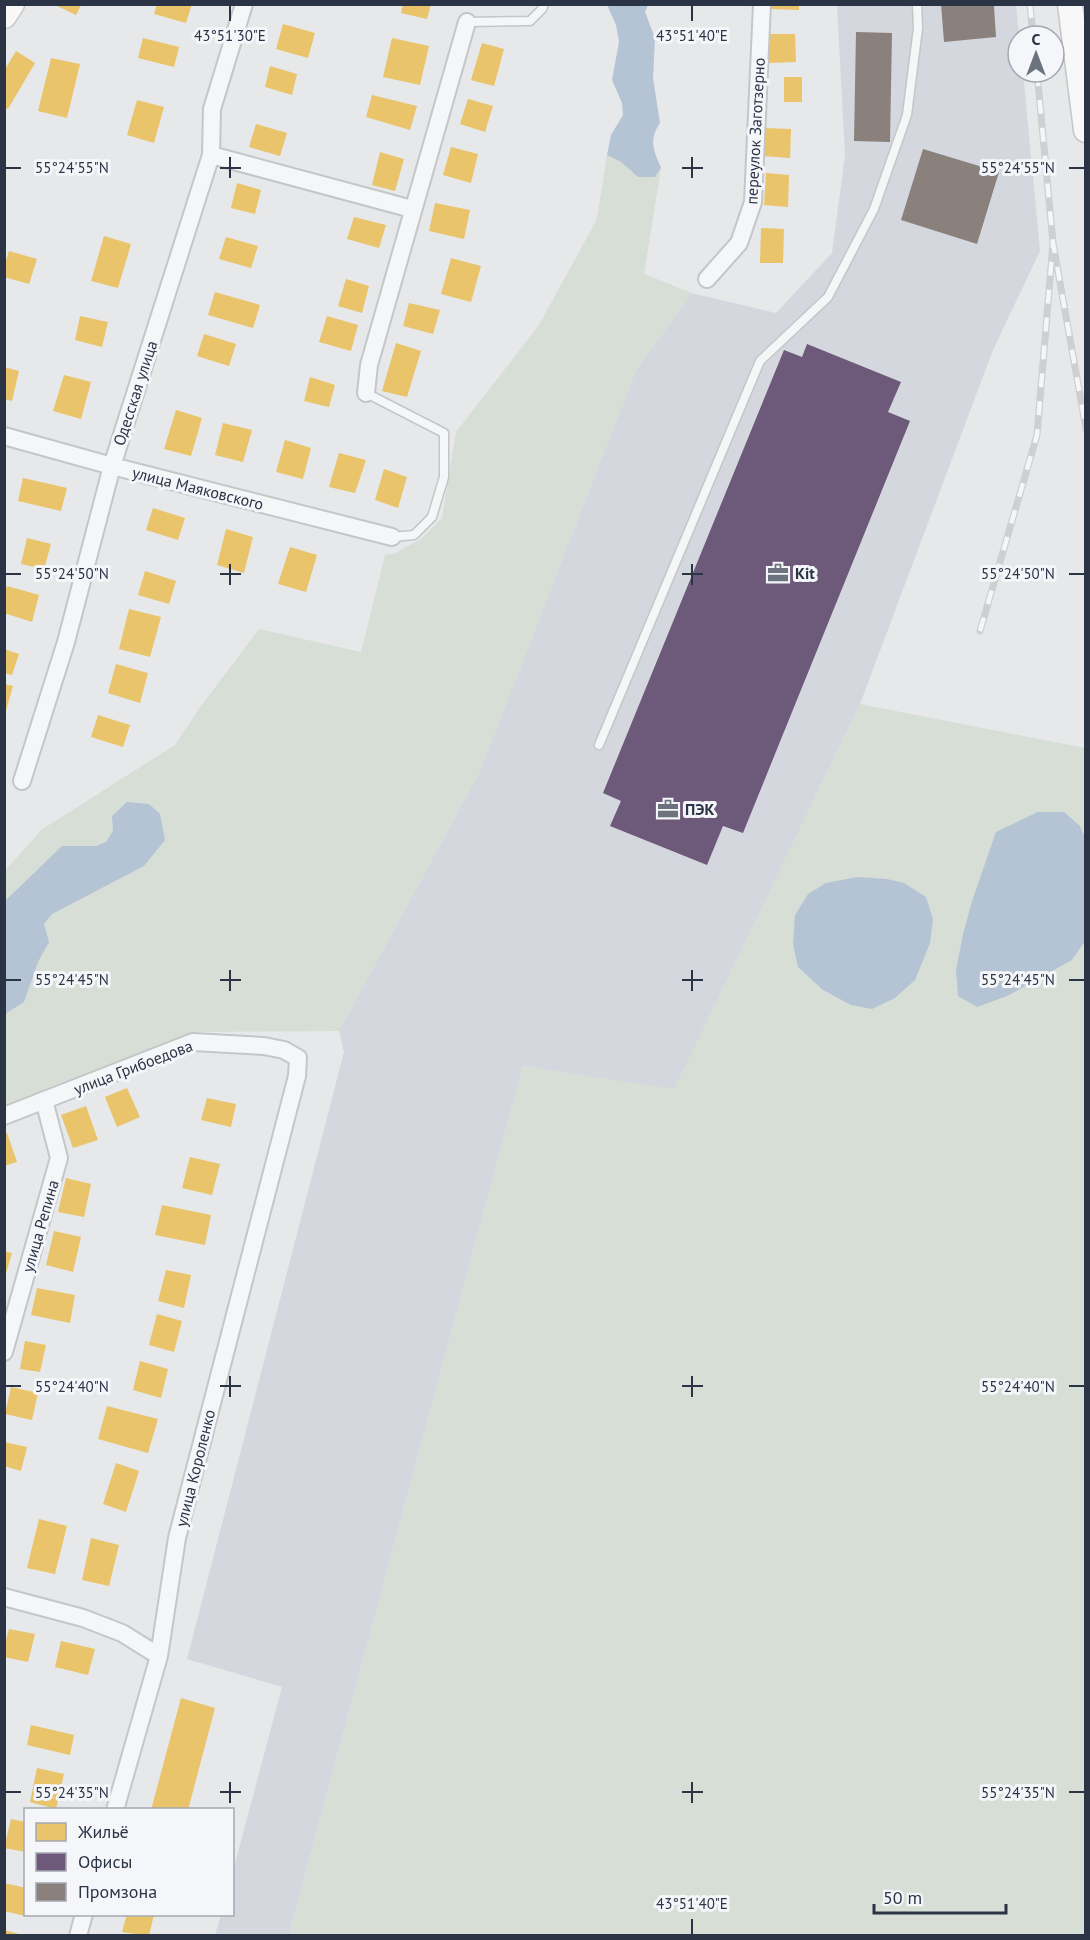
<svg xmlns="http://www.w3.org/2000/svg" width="1090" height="1940" viewBox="0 0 1090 1940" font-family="'PT Sans',sans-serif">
	<rect width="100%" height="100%" fill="#e6e8ea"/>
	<path fill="#d4d7dd" d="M837,5H1016L1019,36L1018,72H1023L1040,251L993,350L860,704L674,1090L523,1066L289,1935H215L221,1915L232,1914L233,1871L282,1687L187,1659L344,1052L339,1031L480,771L636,370L692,293L776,313L832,253L845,155Z"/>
	<path fill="#d6ded6" d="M607,155L621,162L638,177H655L661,168L644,274L692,293L636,370L480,771L339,1031L194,1032L5,1105V871L41,830L175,745L201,706L259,629L361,652L385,555L396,553L421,539L442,518L456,432L539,325L597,219Z
		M860,704L1085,748V1935L289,1936L523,1066L674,1089Z"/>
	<path fill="#b4c4d5" d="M607,5H648L645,12L655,38L653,78L660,123C648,141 654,150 661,168L655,177H638L621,162L607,155L611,135L623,115L622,103L612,80L619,42L616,25Z
		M127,802L149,804L160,814L165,840L144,866L52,914L44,924L49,942L38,962L24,1002L5,1014V901L62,846H96L106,842L113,831L112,816Z
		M1038,812H1064L1080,826L1085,838V941L1072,960L1007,996L977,1007L958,996L956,970L963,934L972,901L996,832Z
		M857,877L887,879L904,883L926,897L933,919L930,943L915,980L895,998L872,1009L851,1005L823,990L798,967L793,944L795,915L808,894L826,883Z"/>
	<path fill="#e9c46a" d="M157,4H192L186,23L154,14Z
		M403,4H431L427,19L401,13Z
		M768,4H799V10L768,9Z
		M55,5H81L76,15Z
		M283,24L315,33L308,58L276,49Z
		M767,34H795L796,62L767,63Z
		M143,38L179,47L174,67L138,58Z
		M392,38L429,46L420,85L383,77Z
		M482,43L504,49L494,86L471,80Z
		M16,51L35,63L8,109L4,107V71Z
		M51,58L80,64L67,118L38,111Z
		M270,66L297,74L292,95L265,87Z
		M784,77H802V102H784Z
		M372,95L417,106L410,130L366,117Z
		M468,99L493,106L485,132L460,124Z
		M137,100L164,107L154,143L127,135Z
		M256,124L287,133L280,156L249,147Z
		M763,128L791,129L790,158L762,156Z
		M451,147L478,154L471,183L443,175Z
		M380,152L404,159L395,191L372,185Z
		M766,173L789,175L788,207L764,205Z
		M237,183L261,190L255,214L231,208Z
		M435,203L470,210L464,239L429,231Z
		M354,217L386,225L379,248L347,239Z
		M761,228L784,229L783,263H760Z
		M104,236L131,244L118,288L91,281Z
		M226,237L258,246L251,268L219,259Z
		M9,251L37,259L29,284L4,277V267Z
		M451,258L481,266L471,302L441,294Z
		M346,279L369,286L362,313L338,306Z
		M215,292L260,305L253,328L208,315Z
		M409,303L440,310L433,334L403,326Z
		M80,316L108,322L102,347L75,340Z
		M327,316L358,325L351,351L319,342Z
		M204,334L236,344L229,366L197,356Z
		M396,343L421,351L407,397L382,391Z
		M4,367L19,371L12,401L4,399Z
		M64,375L91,382L81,419L53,411Z
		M310,377L335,385L329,407L304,401Z
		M176,410L202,418L191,456L164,449Z
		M223,423L252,430L243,462L215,455Z
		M285,440L311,448L303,479L276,472Z
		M339,453L366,460L355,493L329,487Z
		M384,469L407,477L398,508L375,500Z
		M23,478L67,488L61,511L18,501Z
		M153,508L185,518L178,540L146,530Z
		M226,529L253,537L244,573L217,565Z
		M27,538L51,544L44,569L21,564Z
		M290,547L317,555L306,592L278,584Z
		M145,571L176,581L169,604L138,595Z
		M7,586L39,595L32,622L4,613V594Z
		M129,609L161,617L150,657L119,649Z
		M4,649L19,654L12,675L4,673Z
		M116,664L148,673L140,703L108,693Z
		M4,684L13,686L5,714H4Z
		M98,715L130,725L123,747L91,737Z
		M127,1088L140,1117L117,1127L105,1097Z
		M207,1098L236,1104L231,1127L201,1120Z
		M86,1106L98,1140L73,1148L61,1115Z
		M7,1133L17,1162L4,1166V1134Z
		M190,1157L220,1164L212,1195L182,1188Z
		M66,1178L91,1184L84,1217L58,1212Z
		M162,1205L211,1215L205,1245L155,1235Z
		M54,1231L81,1237L73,1272L46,1265Z
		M4,1251L12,1253L5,1277H4Z
		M166,1270L191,1275L184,1308L158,1301Z
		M37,1288L75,1295L70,1323L31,1315Z
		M157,1314L182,1321L174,1352L149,1345Z
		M25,1341L46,1345L40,1372L20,1369Z
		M140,1361L168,1369L161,1398L133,1390Z
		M11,1387L38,1393L32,1420L5,1414Z
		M107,1406L158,1419L148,1453L98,1439Z
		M4,1442L27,1447L21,1471L4,1466Z
		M116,1463L139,1471L126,1512L103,1504Z
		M39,1519L67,1526L55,1574L27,1568Z
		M91,1538L119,1545L109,1586L82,1580Z
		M9,1629L35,1634L28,1662L4,1657V1647Z
		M61,1641L95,1649L88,1675L55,1667Z
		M181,1698L215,1708L188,1810H151Z
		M31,1725L74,1735L70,1755L27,1745Z
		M37,1768L64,1774L56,1809L30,1802Z
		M11,1819L26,1822V1852L4,1848Z
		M4,1883L26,1888L25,1916L4,1911Z
		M127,1914H154L149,1936L122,1932Z
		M4,1930L23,1935V1936H4Z"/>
	<path fill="#6d597a" d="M807,344L901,382L888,412L910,421L743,833L723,826L707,865L610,826L621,801L603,793L784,350L802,357Z"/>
	<path fill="#8a817c" d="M941,4L994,6L996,37L944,42Z
		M856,32L892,33L890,142L854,141Z
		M923,149L999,172L977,244L901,220Z"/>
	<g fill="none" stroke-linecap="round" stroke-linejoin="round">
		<defs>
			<path id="lane" d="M467,22L530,21L542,9L544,4
				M366,393L444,433V477L432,517L414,535L392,537
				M599,745L760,361L828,297L874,209L907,115L918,28L917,4"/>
			<path id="street" d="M211,155L412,209
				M707,279L739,243L753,202L762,4
				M366,393L369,365L467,22
				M4,436L112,466L392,537
				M22,781L66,642L112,466L211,155L212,109L244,4
				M4,1116L193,1042L264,1046L284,1050L298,1058L297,1076L177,1538L159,1656L115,1810
				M4,1352L59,1158L44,1100
				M4,1597L83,1618L122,1633L159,1656
				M78,1936L84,1914"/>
			<path id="secondary" d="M1070,4L1086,130
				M4,16L12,4"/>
		</defs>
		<use href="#lane" stroke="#c4c6c8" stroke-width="11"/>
		<use href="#street" stroke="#c4c6c8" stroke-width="20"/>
		<use href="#secondary" stroke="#c4c6c8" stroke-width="27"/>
		<use href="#lane" stroke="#f5f6f7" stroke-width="8"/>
		<use href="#street" stroke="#f5f6f7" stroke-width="16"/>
		<use href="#secondary" stroke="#f8f8f8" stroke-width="24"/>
		<defs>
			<path id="rail" d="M1030,4L1033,36
				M1037,72L1053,243L1086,429
				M980,631L1037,435L1053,243"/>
		</defs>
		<use href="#rail" stroke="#cecfd2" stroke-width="7"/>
		<use href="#rail" stroke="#f4f6f9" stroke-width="4.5" stroke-dasharray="14" stroke-linecap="butt"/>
	</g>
	<path fill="none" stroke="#2b3445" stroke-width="2" d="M230,6V21M692,6V21M230,157V178M692,157V178M6,168H21M220,168H241M682,168H703M1069,168H1084M230,564V585M692,564V585M6,574H21M220,574H241M682,574H703M1069,574H1084M230,970V991M692,970V991M6,980H21M220,980H241M682,980H703M1069,980H1084M230,1376V1397M692,1376V1397M6,1386H21M220,1386H241M682,1386H703M1069,1386H1084M230,1782V1803M692,1782V1803M6,1792H21M220,1792H241M682,1792H703M1069,1792H1084M692,1919V1934"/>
	<defs>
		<symbol id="office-bare" viewBox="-9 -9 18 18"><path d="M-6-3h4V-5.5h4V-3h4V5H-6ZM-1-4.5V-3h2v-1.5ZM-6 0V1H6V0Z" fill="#6c737f" stroke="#f4f6f9" stroke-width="2.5" paint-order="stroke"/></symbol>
	</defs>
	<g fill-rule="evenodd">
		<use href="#office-bare" x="763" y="558" width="30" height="30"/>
		<use href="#office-bare" x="653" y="794" width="30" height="30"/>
	</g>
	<g text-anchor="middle" stroke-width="6" stroke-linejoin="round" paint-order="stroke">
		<g font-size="16" fill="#2b3445" stroke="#f4f6f9">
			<text transform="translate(755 131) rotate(-87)" y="6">переулок Заготзерно</text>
			<text transform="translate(135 393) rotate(-72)" y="6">Одесская улица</text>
			<text transform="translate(198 488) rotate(14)" y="6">улица Маяковского</text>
			<text transform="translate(133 1067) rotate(-21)" y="6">улица Грибоедова</text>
			<text transform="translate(40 1226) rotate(-74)" y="6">улица Репина</text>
			<text transform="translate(195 1468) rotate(-76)" y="6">улица Короленко</text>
		</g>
		<g font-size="16" font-weight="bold" fill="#2b3445" stroke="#f4f6f9" text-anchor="start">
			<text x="795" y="579">Kit</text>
			<text x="685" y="815">ПЭК</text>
		</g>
	</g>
	<g font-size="15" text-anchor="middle" fill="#2b3445" stroke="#f4f6f9" stroke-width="6" stroke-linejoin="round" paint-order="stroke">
		<text x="230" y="41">43°51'30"E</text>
		<text x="692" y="41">43°51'40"E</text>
		<text x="72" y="173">55°24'55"N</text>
		<text x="1018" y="173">55°24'55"N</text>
		<text x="72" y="579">55°24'50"N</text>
		<text x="1018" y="579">55°24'50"N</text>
		<text x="72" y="985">55°24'45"N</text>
		<text x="1018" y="985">55°24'45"N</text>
		<text x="72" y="1392">55°24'40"N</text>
		<text x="1018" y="1392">55°24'40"N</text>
		<text x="72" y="1798">55°24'35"N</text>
		<text x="1018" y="1798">55°24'35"N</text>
		<text x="692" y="1909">43°51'40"E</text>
	</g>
	<rect width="1090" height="1940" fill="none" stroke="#2b3445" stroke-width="12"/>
	<rect x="24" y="1808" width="210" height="108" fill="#f4f6f9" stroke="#a4a8b1" stroke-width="1.5"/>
	<rect x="36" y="1823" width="30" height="18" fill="#e9c46a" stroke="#a4a8b1" stroke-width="1.5"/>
	<text x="78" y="1838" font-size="18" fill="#2b3445">Жильё</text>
	<rect x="36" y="1853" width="30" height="18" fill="#6d597a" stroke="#a4a8b1" stroke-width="1.5"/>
	<text x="78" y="1868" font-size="18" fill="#2b3445">Офисы</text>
	<rect x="36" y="1883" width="30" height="18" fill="#8a817c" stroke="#a4a8b1" stroke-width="1.5"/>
	<text x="78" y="1898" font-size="18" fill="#2b3445">Промзона</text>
	<g transform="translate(1036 54)"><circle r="28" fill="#f4f6f9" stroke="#a4a8b1" stroke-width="1.5"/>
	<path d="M0-4.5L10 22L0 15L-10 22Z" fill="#6c737f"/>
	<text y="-9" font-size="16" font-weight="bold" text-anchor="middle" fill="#2b3445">С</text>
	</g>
	<path d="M874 1904v9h132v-9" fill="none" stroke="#2b3445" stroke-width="3"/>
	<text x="883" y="1904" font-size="18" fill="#2b3445" stroke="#f4f6f9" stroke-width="4.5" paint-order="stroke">50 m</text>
</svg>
